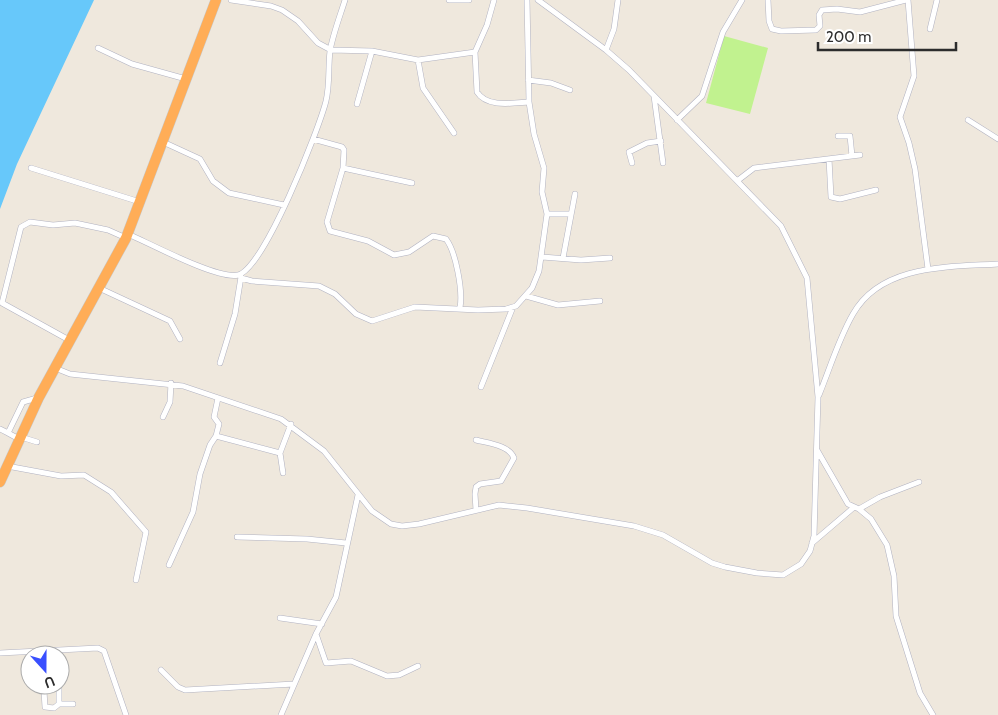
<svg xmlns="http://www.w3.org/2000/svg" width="998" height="715" viewBox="0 0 998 715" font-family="Cabin,sans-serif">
	<rect width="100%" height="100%" fill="#efe8dd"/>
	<path fill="#c1f28f" d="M724,36L768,48L750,114L706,103Z"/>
	<path fill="#67c8fa" d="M0,0H94L17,164L0,209Z"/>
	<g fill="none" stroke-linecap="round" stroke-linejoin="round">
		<defs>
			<path id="street" d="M231,0L271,6L282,10L298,21L318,43L331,50L372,51L418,60L475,52
				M449,0H469
				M494,0L487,25L475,52L477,92C487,108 513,103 529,102L527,0
				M768,0L769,21L772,29L781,31L816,30L820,26L819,15L822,10L837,9L860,12L906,0
				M908,0L914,76L900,117L909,143L915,169L928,269
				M930,29L937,0
				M98,48L132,64L186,79
				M606,50L614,29L618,0
				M418,60L423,88L454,133
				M528,80L551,83L570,90
				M654,96L663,163
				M357,104L372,51
				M677,120L702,96L723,32L742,0
				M968,120L998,139
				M838,136H850L852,156
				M313,139L342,147L344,150L343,168L327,222L330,231L368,241L394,255L409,252L433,236L446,239C456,252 463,291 460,308
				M163,142L200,159L213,181L229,193L284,205
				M829,159L831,197L840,199L876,190
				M632,163L629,152L647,143L661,141
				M31,168L140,202
				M343,168L412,183
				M737,181L754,168L860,155
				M547,214H571
				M128,234C149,243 218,280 238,275C264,269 319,129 326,101C330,84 328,68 330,51C333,34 340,16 345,0
				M542,257L581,260L610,258
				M563,258L575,194
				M241,278L252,281L319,286L335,294L356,314L372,321L415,307L478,310L506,309L516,306L532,288L539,271L547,214L542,192L544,168L534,134L529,102
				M99,288L170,321L180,339
				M526,296L558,305L600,301
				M69,340L2,303L21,227L30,222L53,225L75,223L108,230L126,238
				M220,363L235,314L241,277
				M55,368L70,374L183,386L281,419L324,451L372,511L391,524L402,526L419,524L499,505L527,508L634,526L663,535L712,563L725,567L757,573L783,575L801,564L810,551L814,536L818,397L807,278L781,226L629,70L606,50L538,0
				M481,387L513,307
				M819,395C830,368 839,338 853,314C881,264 949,267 998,264
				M163,417L170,402L171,383
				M0,429L8,433
				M216,436L280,453
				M21,437L37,442
				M19,439L8,433L23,402L37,398
				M476,440C487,443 509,445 514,458L501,481L480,484L476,487L475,494L476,510
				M817,450L848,504L859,509L871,519L887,545L894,576L896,616L920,693L933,715
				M7,466L61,476L84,475L111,492L146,532L136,580
				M283,473L280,453L291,424
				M859,509L880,497L919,482
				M237,537L307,539L346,543
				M812,543L853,508
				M169,565L193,512L200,474L210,445L216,436L219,424L214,417L218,398
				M280,618L322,624
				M316,634L326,663L351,661L387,676L399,675L418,666
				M0,653L98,648L104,651L126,715
				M161,670L178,687L185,690L294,684
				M59,685V704H73
				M44,691L45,707L54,708L59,704
				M281,715L316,634L336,597L358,495"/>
			<path id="highway" d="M0,482L39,397L126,238L216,0"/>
		</defs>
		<use href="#street" stroke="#b1b2c1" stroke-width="6"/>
		<use href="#highway" stroke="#c8c8c8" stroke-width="11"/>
		<use href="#street" stroke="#fff" stroke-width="5"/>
		<use href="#highway" stroke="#ffad57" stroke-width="10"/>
	</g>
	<g transform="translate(45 670) rotate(159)"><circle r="24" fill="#ffffff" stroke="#ababab"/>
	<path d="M0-4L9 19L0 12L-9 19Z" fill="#394fff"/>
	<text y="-8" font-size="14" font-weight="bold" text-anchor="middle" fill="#2c2c2c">U</text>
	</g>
	<path d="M818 42v8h138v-8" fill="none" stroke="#2c2c2c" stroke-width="2.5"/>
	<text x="826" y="42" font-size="15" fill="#2c2c2c" stroke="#ffffff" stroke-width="4" paint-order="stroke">200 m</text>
</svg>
